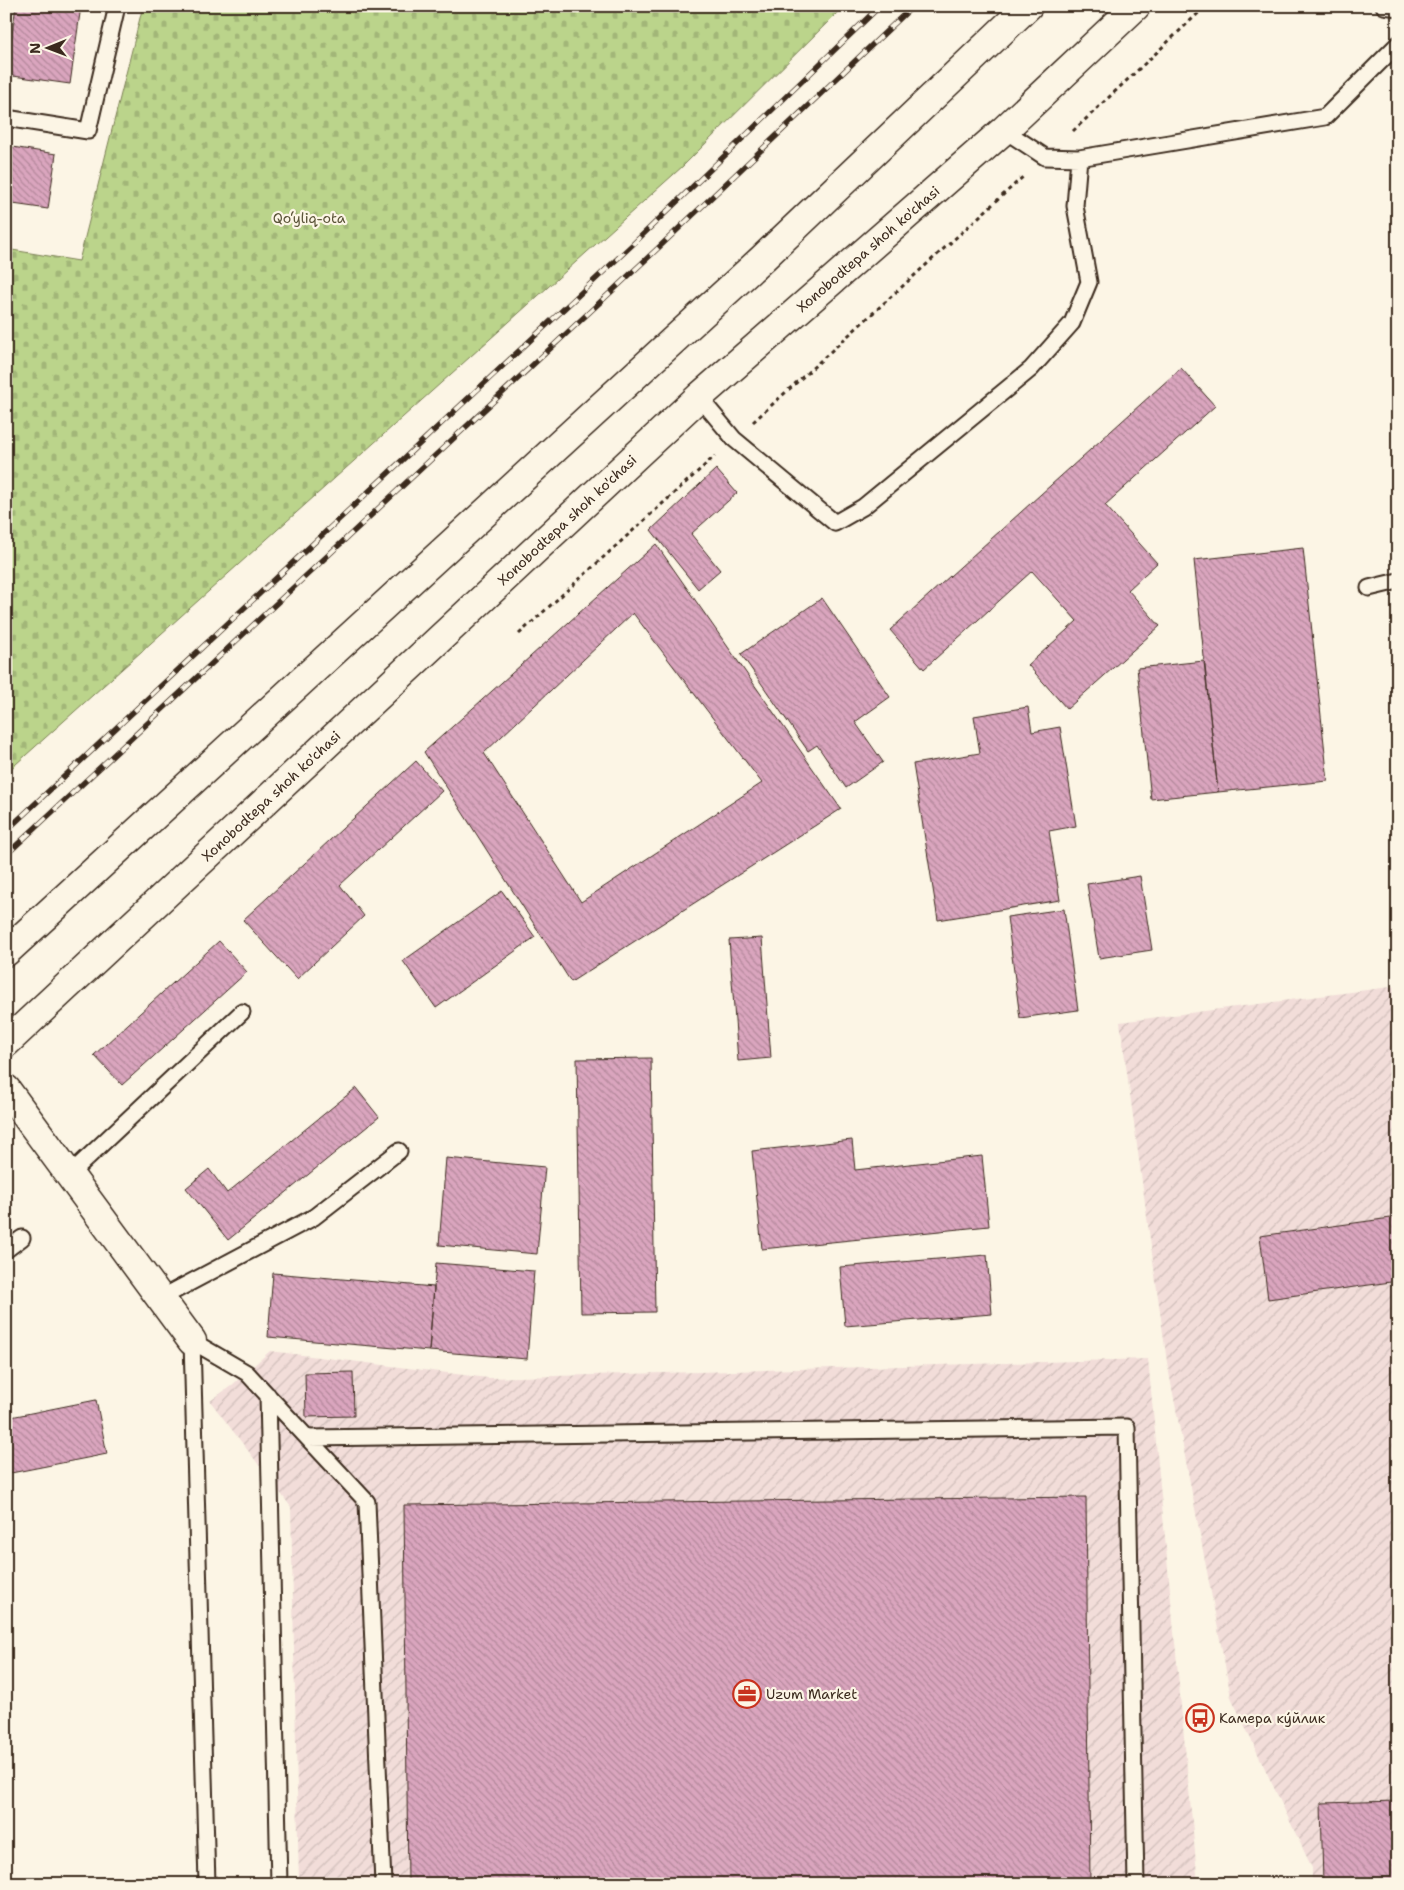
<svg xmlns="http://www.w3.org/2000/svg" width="1404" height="1890" viewBox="0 0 1404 1890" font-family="'Shantell Sans',sans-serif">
	<defs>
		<pattern id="industrial-furrows" width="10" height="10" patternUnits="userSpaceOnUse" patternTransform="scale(1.25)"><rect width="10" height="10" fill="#f2ddd9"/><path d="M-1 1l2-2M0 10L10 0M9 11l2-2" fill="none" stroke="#d0beba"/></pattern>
		<pattern id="cemetery-stones" width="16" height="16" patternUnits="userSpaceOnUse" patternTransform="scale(1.25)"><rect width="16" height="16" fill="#bbd48b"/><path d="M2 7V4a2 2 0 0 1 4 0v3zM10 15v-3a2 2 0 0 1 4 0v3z" fill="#a2b678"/></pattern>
		<pattern id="building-back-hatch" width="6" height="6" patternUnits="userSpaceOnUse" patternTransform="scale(1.25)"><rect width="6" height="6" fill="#daa5be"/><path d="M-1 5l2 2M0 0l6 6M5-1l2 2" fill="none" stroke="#b2879a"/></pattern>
	</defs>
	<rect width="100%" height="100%" fill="#fcf5e5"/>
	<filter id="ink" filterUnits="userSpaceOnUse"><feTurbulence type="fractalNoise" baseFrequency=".02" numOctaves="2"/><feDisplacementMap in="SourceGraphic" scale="10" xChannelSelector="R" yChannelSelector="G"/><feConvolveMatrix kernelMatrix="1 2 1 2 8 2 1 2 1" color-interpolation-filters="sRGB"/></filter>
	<g filter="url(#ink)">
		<path fill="url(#industrial-furrows)" d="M1398,986V1884H1312V1868L1231,1697L1167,1362L1120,1022Z
			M270,1351L488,1378L1148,1359L1198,1884H299L291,1507L210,1401L231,1386Z"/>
		<path fill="url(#cemetery-stones)" stroke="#7b7f54" d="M143,6H844L683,166L6,773V249L79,261Z"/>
		<path fill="url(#building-back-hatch)" stroke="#3b2a1e" fill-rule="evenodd" d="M16,6H81L70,84L6,75Z
			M6,146L56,154L48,209L6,203Z
			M1181,368L1215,406L1105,505L1157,563L1128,590L1160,626L1067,709L1028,665L1077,621L1032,571L924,669L890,630Z
			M716,469L737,493L691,534L720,570L698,589L651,530Z
			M656,544L841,809L571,982L424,752ZM633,613L762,783L581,902L484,753Z
			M1303,548L1328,781L1218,792L1194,560Z
			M822,598L890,697L855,722L883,762L846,788L817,745L808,751L741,654Z
			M1204,661L1218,792L1151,799L1137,668Z
			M1028,707L1032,732L1060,727L1076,826L1049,831L1060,900L938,920L913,764L980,753L974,716Z
			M416,761L442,791L340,885L364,916L297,979L243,920Z
			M1140,876L1152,950L1099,958L1087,884Z
			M502,891L535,937L436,1008L403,961Z
			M1064,909L1078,1010L1020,1018L1007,917Z
			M762,938L771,1058L738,1061L729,940Z
			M219,941L247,972L122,1085L94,1055Z
			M651,1058L655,1312L581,1313L577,1059Z
			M356,1088L379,1117L228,1240L186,1188L209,1169L227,1193Z
			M852,1140L855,1170L982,1156L989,1226L762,1249L752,1151Z
			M446,1158L545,1167L537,1254L439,1245Z
			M1398,1217V1281L1268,1299L1260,1236Z
			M987,1255L992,1314L845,1326L840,1267Z
			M436,1263L534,1271L527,1359L429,1351Z
			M273,1273L434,1287L429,1351L268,1337Z
			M353,1372L354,1416L306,1417L305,1373Z
			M96,1400L107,1454L6,1474V1418Z
			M1086,1497L1090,1884H408L404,1505Z
			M1398,1801V1884H1323L1321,1803Z"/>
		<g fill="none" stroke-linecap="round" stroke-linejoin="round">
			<defs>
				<path id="lane" d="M1384,6L1398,8
					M6,118L88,131L117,6
					M1004,130L1045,157L1079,158L1325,117L1398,44
					M699,397L734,439L835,523L863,507L1031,369L1072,323L1089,282L1075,206L1079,158
					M1369,588L1398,581
					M70,1174L242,1012
					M6,1250L22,1238
					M161,1298L314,1217L399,1151
					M192,1341L247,1373L367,1502L383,1884
					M192,1341L207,1884
					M268,1395L279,1884
					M308,1438L1127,1427L1136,1884"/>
				<path id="street" d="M6,1089L192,1341"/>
				<path id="highway" d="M6,952L762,259L1028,6
					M6,1043L699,397L1004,130L1136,6"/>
			</defs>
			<use href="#lane" stroke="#3b2a1e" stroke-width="19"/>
			<use href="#street" stroke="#3b2a1e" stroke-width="31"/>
			<use href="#highway" stroke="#3b2a1e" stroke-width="31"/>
			<path stroke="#3b2a1e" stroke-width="3" stroke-dasharray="4 4" stroke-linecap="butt" d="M1073,131L1206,6
				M753,422L1025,175
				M519,634L715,456"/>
			<use href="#lane" stroke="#fcf5e5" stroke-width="15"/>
			<use href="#street" stroke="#fcf5e5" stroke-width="28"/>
			<use href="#highway" stroke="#fcf5e5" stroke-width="28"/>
			<defs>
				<path id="rail" d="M6,831L632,245L880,6
					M6,855L655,251L913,6"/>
			</defs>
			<use href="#rail" stroke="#3b2a1e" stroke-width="5.5"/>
			<use href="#rail" stroke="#fcf5e5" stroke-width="4" stroke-dasharray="11" stroke-linecap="butt"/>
		</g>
	</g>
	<defs>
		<symbol id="office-ring" viewBox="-11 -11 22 22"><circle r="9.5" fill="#fcf5e5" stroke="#c8321e" stroke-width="1.5"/><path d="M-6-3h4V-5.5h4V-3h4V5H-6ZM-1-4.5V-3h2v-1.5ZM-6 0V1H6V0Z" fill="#c8321e"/></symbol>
		<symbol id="bus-ring" viewBox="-11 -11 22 22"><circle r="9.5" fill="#fcf5e5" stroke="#c8321e" stroke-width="1.5"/><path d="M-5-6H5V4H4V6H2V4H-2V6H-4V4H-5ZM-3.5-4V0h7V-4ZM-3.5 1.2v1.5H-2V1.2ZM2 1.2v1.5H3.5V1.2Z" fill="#c8321e"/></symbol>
	</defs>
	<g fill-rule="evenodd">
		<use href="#office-ring" x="731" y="1678" width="32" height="32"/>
		<use href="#bus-ring" x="1184" y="1702" width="32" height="32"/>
	</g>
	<g text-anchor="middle" stroke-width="4.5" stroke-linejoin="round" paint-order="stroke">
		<g font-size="14" fill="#5b5439" stroke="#fcf5e5">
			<text x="309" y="223">Qo‘yliq-ota</text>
		</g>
		<g font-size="14" fill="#3b2a1e" stroke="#fcf5e5">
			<text transform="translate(868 249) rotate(-41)" y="5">Xonobodtepa shoh ko'chasi</text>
			<text transform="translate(567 520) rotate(-43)" y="5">Xonobodtepa shoh ko'chasi</text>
			<text transform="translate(271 796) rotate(-43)" y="5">Xonobodtepa shoh ko'chasi</text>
		</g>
		<g font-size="14" fill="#3b2a1e" stroke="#fcf5e5" text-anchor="start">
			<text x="766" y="1699">Uzum Market</text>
			<text x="1219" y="1723">Камера ку́йлик</text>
		</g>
	</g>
	<rect width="1404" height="1890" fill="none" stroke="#fcf5e5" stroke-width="25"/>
	<rect x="12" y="12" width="1379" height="1865" fill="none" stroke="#3b2a1e" stroke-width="2" filter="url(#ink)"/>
	<g transform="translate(48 48) rotate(269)" stroke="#fcf5e5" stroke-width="4" paint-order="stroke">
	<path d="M0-4L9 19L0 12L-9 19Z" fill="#3b2a1e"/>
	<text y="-8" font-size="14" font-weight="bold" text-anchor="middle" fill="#3b2a1e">N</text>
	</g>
</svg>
